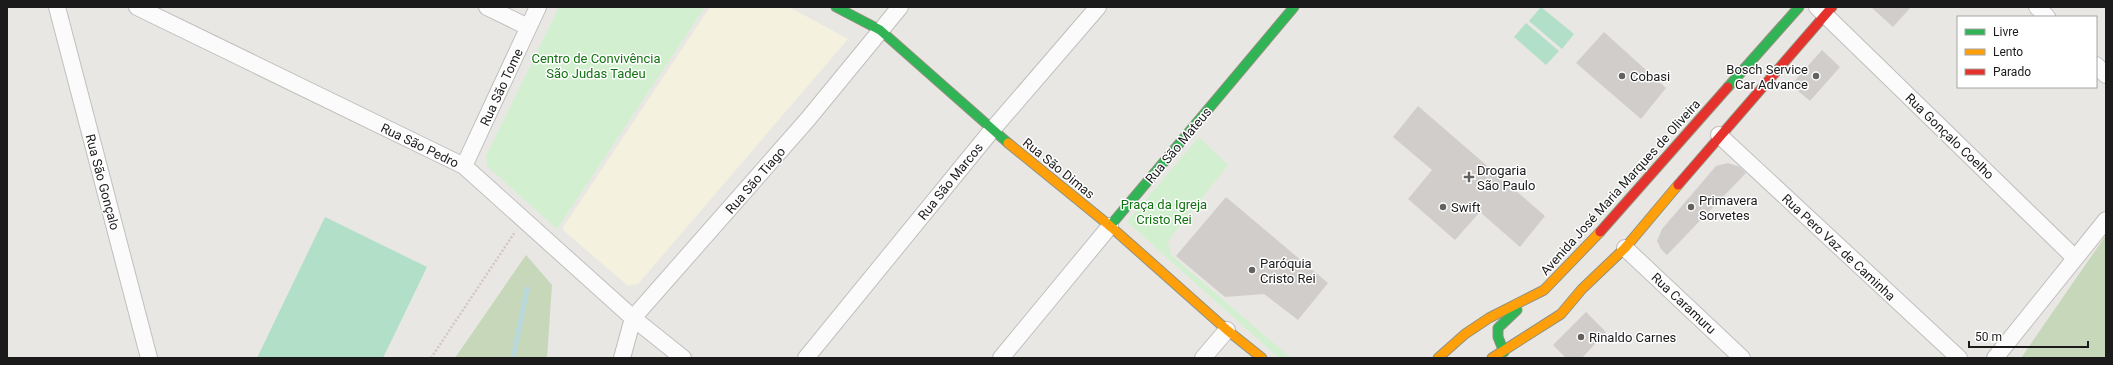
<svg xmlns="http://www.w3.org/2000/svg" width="2113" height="365" viewBox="0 0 2113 365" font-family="Roboto,sans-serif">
	<rect width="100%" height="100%" fill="#e9e7e4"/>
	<path fill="#f4f1de" d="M710,7H789L848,39L638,284L628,286L562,229Z"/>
	<path fill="#c7d7ba" d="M2106,235V358H2021Z
		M526,255L552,285L547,358H455Z"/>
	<path fill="#d2efd0" d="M559,7H705L557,229L487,166L486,156Z
		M1199,137L1228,165L1168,241L1171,255L1291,358H1279L1127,222Z"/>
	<path fill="#b1dfc7" d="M1541,7L1574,34L1562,49L1529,21Z
		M1526,23L1559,51L1546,65L1514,37Z
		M325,217L427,267L383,358H257Z"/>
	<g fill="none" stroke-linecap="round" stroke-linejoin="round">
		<path stroke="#b9d8dc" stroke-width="5" d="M513,358L527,289"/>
	</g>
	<path fill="#d0cdcb" d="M1871,7H1911L1893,27Z
		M1604,32L1666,88L1641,119L1576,63Z
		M1822,50L1840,67L1810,101L1791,85Z
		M1418,106L1545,216L1520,247L1480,212L1455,240L1408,199L1432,170L1393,137Z
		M1728,163L1740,167L1746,173L1667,255L1661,249L1657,241L1662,229L1716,166Z
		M1226,197L1328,283L1298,320L1264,294L1225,297L1176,256Z
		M1586,312L1606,332L1582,358H1566L1553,345Z"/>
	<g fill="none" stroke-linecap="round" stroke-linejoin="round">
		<defs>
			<path id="street" d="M57,7L149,358
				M137,7L464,166L633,318L683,358
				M487,7L528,27
				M1817,7L2075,258
				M2037,7L2047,17
				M2096,65L2106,75
				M1719,135L1959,358
				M464,166L538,7
				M1625,248L1742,358
				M622,358L633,318L808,119L900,7
				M806,358L992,130L1098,7
				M1001,358L1110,226
				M1203,358L1227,330
				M1995,358L2106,220"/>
			<path id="fast" d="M836,7L880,30L1008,143
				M1728,87L1799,7
				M1110,226L1294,7
				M1504,352L1498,337V328L1517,310"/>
			<path id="slow" d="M1008,143L1110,226L1227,330L1262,358
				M1438,358L1465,334L1489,318L1544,290L1600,232
				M1492,358L1561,314L1582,289L1625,248L1678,185"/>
			<path id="jam" d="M1678,185L1832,7
				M1600,232L1728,87"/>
		</defs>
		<use href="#street" stroke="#c0bfbe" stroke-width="18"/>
		<use href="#fast" stroke="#92917e" stroke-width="11"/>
		<use href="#slow" stroke="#92917e" stroke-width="11"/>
		<use href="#jam" stroke="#92917e" stroke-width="11"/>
		<path stroke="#d4c6c5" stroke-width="2.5" stroke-dasharray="2 2" stroke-linecap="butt" d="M431,358L515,232"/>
		<use href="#street" stroke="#fcfbfb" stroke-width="16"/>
		<use href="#fast" stroke="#30b455" stroke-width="9"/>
		<use href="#slow" stroke="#ff9f0a" stroke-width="9"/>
		<use href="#jam" stroke="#e5322d" stroke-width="9"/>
	</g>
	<g fill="#636261" stroke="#fff" stroke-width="1.5">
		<circle cx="1622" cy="76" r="4"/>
		<circle cx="1816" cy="76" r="4"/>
		<path d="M1467 171h4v4h4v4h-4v4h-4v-4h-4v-4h4z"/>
		<circle cx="1443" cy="207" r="4"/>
		<circle cx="1691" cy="207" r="4"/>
		<circle cx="1252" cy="270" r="4"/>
		<circle cx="1581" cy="337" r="4"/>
	</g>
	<g text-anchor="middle" stroke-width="3" stroke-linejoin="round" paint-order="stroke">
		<g font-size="13" fill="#127211" stroke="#fff">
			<text x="596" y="63">Centro de Convivência<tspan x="596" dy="15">São Judas Tadeu</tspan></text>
			<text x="1164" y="209">Praça da Igreja<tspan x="1164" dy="15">Cristo Rei</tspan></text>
		</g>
		<g font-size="13" fill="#1b1b1b" stroke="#fff" text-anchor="start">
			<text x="1808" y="74" text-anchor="end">Bosch Service<tspan x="1808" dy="15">Car Advance</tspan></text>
			<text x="1630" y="81">Cobasi</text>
			<text x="1477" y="175">Drogaria<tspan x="1477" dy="15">São Paulo</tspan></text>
			<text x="1699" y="205">Primavera<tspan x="1699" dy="15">Sorvetes</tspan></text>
			<text x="1451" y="212">Swift</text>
			<text x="1260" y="268">Paróquia<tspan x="1260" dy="15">Cristo Rei</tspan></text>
			<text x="1589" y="342">Rinaldo Carnes</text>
		</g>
		<g font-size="13" fill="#1b1b1b" stroke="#fff">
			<text transform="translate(501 87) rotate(-65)" y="5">Rua São Tome</text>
			<text transform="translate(1950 136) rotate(44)" y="5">Rua Gonçalo Coelho</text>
			<text transform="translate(420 145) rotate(26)" y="5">Rua São Pedro</text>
			<text transform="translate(1178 145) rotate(-50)" y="5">Rua São Mateus</text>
			<text transform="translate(1059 168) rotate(39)" y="5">Rua São Dimas</text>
			<text transform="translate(755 180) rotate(-49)" y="5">Rua São Tiago</text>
			<text transform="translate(950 181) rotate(-51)" y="5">Rua São Marcos</text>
			<text transform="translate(103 182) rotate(75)" y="5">Rua São Gonçalo</text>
			<text transform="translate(1620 187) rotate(-48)" y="5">Avenida José Maria Marques de Oliveira</text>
			<text transform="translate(1839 247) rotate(43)" y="5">Rua Pero Vaz de Caminha</text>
			<text transform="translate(1684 303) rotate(43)" y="5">Rua Caramuru</text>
		</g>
	</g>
	<rect width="2113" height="365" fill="none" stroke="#1b1b1b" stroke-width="16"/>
	<rect x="1957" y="16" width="140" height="72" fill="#ffffff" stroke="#a4a4a4"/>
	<rect x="1965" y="29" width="20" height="6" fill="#30b455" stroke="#a4a4a4"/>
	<text x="1993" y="36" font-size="12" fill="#1b1b1b">Livre</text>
	<rect x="1965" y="49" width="20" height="6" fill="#ff9f0a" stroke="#a4a4a4"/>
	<text x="1993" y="56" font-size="12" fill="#1b1b1b">Lento</text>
	<rect x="1965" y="69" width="20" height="6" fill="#e5322d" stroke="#a4a4a4"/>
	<text x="1993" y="76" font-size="12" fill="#1b1b1b">Parado</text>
	<path d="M1969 341v6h119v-6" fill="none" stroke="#1b1b1b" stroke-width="2"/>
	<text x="1975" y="341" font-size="12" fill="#1b1b1b" stroke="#ffffff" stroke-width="3" paint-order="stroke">50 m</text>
</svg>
